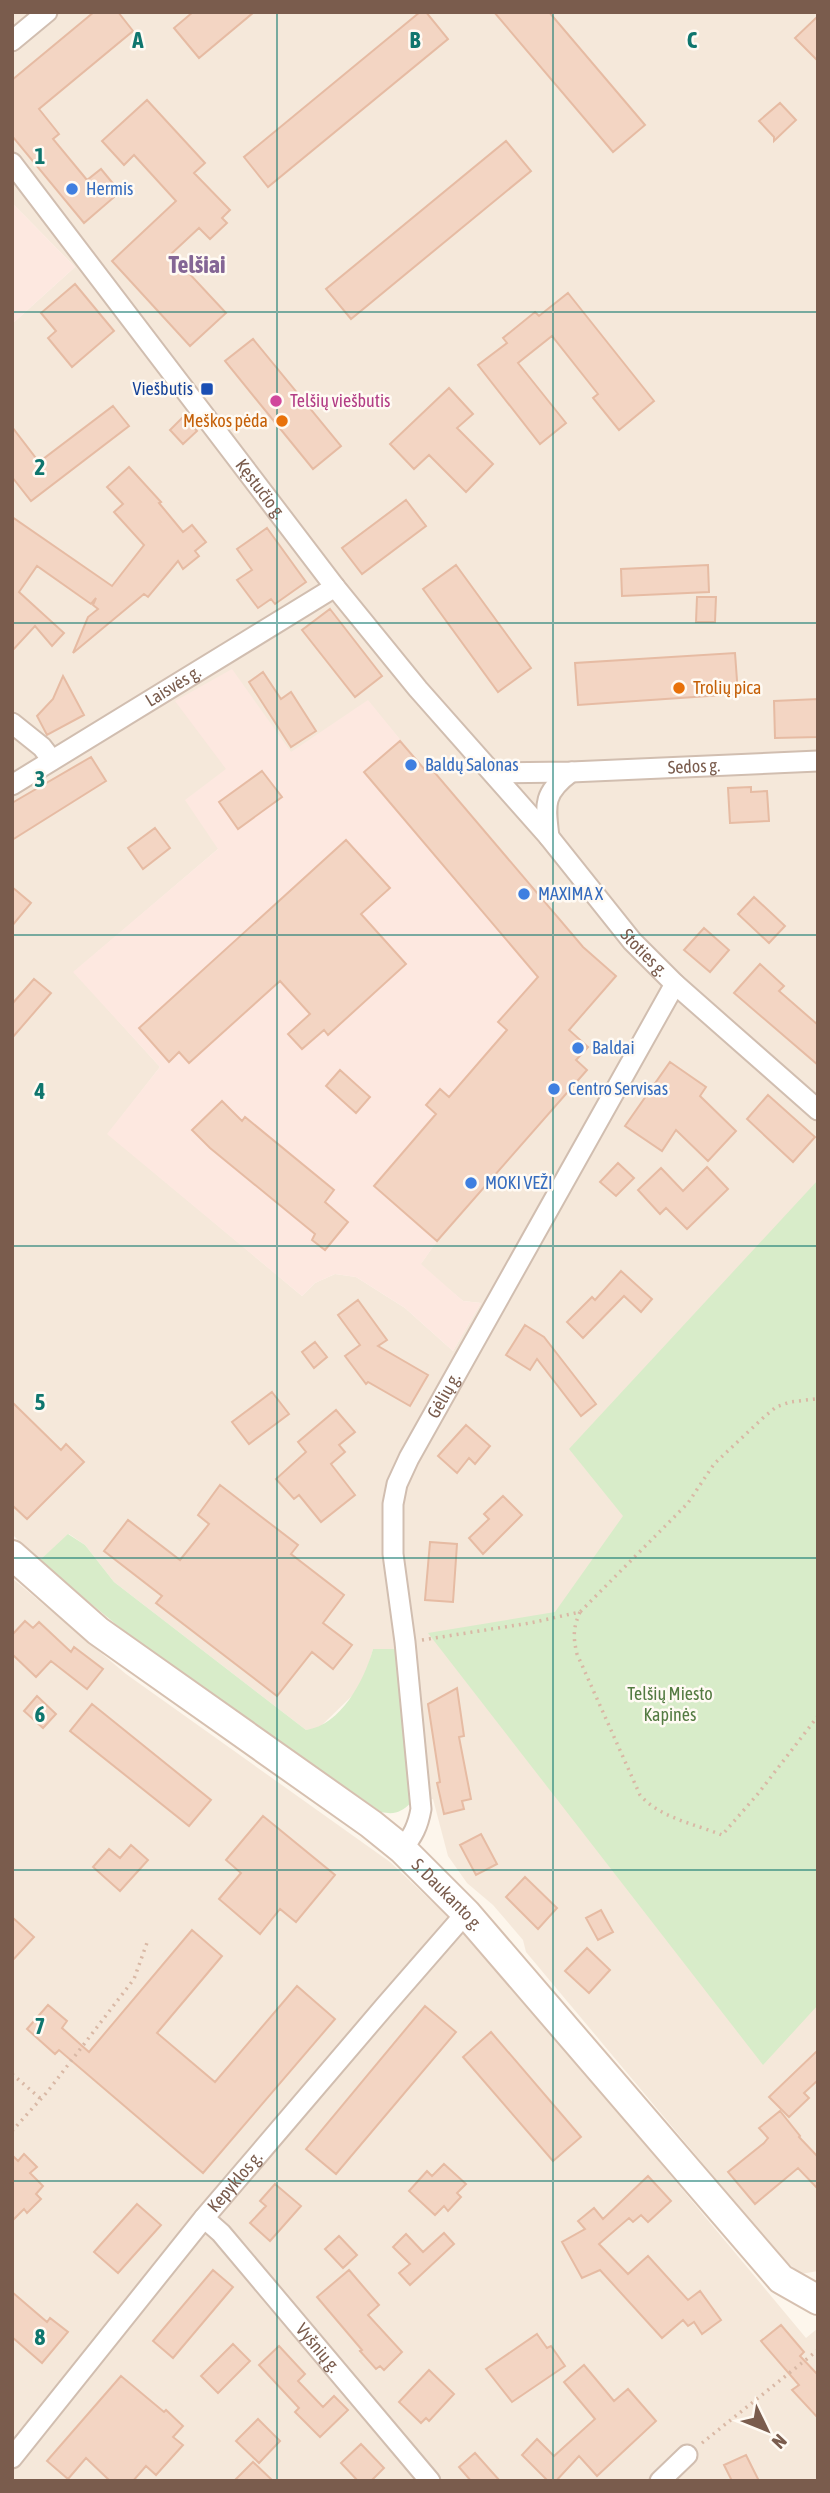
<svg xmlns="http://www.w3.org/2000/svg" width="830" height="2493" viewBox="0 0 830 2493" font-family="'Asap Condensed',sans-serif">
	<rect width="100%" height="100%" fill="#fdf6ec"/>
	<path fill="#f5e8da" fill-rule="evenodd" d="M12,12H818V2271L801,2274L781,2257L526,1952L523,1940L493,1905L467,1883L448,1856L433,1799L411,1803L373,1649L367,1670L358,1690L319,1728L306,1730L114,1582L85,1545L69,1534L39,1561L12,1534V324L75,267L12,203ZM368,701L425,770L430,767L583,947L569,1030L576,1060L587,1070L437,1241L420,1265L463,1301L481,1303L453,1351L405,1308L356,1277L335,1274L315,1283L302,1296L108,1134L160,1067L74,972L218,849L226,769L291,753Z
		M12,1578L126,1674L390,1862L482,1949L806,2338L818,2328V2481H12Z"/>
	<path fill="#fde8e0" d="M12,203L75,267L12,324Z
		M232,669L291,752L368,700L425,770L430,767L583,947L616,976L569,1030L588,1047L577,1060L587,1070L437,1241L421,1264L463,1301L481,1303L453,1351L405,1308L356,1277L335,1274L315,1283L302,1296L107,1134L160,1067L73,972L218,849L185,800L226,769L175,701Z"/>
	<path fill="#d8ecc9" d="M818,1180V2005L763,2065L428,1633L555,1612L623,1516L569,1449Z
		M68,1534L85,1545L114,1582L306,1730C341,1725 364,1681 373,1649H398L411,1803C401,1812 395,1815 381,1812L129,1635L39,1561Z"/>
	<path fill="#f3d5c3" stroke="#e6bba3" stroke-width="2" d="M94,12H118L133,31L39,109L59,134L53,139L87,180L101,169L120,192L84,223L12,136V80Z
		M193,12H254L199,58L174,28Z
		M420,12H426L448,39L268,187L244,157Z
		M494,12H549L645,125L613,152Z
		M818,16V61L795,38Z
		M147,100L205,163L194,173L230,210L222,218L227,223L210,239L199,228L171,254L226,313L190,346L112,261L176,201L134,155L124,165L102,141Z
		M780,103L796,120L774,141V137L759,121Z
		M506,141L531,171L351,319L326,289Z
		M75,284L114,331L72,367L48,338L56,331L41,313Z
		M568,293L654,401L619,430L593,398L598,394L552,336L518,363L566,423L540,444L478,365L507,343L503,338L535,312L539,316Z
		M253,339L341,446L313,469L225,361Z
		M449,388L473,414L457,428L493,464L466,492L429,455L414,469L390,444Z
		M113,406L129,426L31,501L12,477V427L39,462Z
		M184,416L197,431L183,444L170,430Z
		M129,467L161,502L159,503L183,532L192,525L206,542L195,551L199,556L183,569L178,561L148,597L144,594L73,653L88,617L98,609L93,605L96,598L91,604L37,566L19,592L64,633L52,646L35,626L12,651V517L112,586L144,545L114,512L123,504L107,487Z
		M406,500L426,526L362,574L342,548Z
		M267,528L306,582L275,604L271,599L258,608L237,580L252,570L237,549Z
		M456,565L531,668L498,692L423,589Z
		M708,565L709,592L622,596L621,569Z
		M697,597H716L715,622H696Z
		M330,609L382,676L355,697L302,630Z
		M735,653L738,694L578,705L575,663Z
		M263,672L281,699L291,692L316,731L291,747L249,682Z
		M63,676L84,715L47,735L37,716L53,699Z
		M818,699V737L775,738L774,701Z
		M400,741L425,770L430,767L583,947L616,976L569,1030L588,1047L576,1060L587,1070L437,1241L374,1186L436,1114L426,1105L440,1089L449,1097L507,1030L498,1022L538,977L364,772Z
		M91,757L106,781L12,840V803Z
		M262,771L282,797L238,829L219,802Z
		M751,787V792L767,791L769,821L730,823L728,788Z
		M155,828L170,848L143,869L128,848Z
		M346,840L390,888L361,914L406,964L328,1035L324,1030L302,1049L288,1034L310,1014L280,981L189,1063L179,1052L169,1062L139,1028Z
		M12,887L31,903L12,926Z
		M754,897L785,926L769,943L738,914Z
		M704,928L729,950L710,972L684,950Z
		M760,964L784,986L779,991L818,1025V1065L734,993Z
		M34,979L51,993L12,1038V1004Z
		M670,1062L706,1087L700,1096L736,1131L708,1161L676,1130L662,1151L625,1126Z
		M340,1070L370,1097L356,1113L326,1086Z
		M768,1095L815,1137L793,1162L747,1119Z
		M222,1101L242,1121L245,1117L334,1190L325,1202L348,1222L325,1250L312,1240L315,1234L210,1148L192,1130Z
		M618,1163L634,1178L616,1196L600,1182Z
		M707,1167L728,1189L687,1229L666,1208L660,1214L638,1190L661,1168L683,1191Z
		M621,1271L652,1299L641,1312L624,1296L583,1338L567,1322L592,1297L595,1300Z
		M358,1300L387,1340L378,1346L428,1375L410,1406L368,1382L366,1384L345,1356L360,1345L338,1315Z
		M525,1325L544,1337L596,1404L581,1416L537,1359L530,1370L506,1355Z
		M315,1342L327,1357L314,1368L302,1352Z
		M272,1392L289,1414L249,1444L232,1422Z
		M12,1402L61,1450L66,1444L84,1462L27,1519L12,1505Z
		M336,1410L355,1432L339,1445L345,1452L331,1464L355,1495L321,1522L299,1495L294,1499L276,1479L306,1452L298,1442Z
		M466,1425L490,1446L475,1464L469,1458L457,1473L438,1456Z
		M220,1485L298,1545L291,1554L344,1595L323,1623L352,1645L333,1669L312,1652L277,1696L156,1603L162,1596L104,1551L128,1520L180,1560L209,1524L198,1515Z
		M503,1496L522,1515L483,1554L469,1538L489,1519L484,1514Z
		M430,1542L457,1544L453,1602L425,1600Z
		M25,1621L33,1628L39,1622L71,1652L74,1647L103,1669L87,1689L51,1661L36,1677L12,1654V1635Z
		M457,1688L464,1736L459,1737L471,1799L462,1801L464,1809L444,1814L437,1783L440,1782L428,1704Z
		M37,1696L56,1714L43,1728L24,1711Z
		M92,1704L211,1800L189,1826L70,1731Z
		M263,1816L335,1875L296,1922L280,1909L260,1934L219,1899L241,1873L226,1860Z
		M481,1834L497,1864L476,1875L460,1845Z
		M131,1845L148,1860L120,1891L93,1867L109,1849L120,1858Z
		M525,1877L557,1908L538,1929L506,1897Z
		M601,1910L613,1932L598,1940L586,1918Z
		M12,1917L34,1937L12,1961Z
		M192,1930L222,1956L157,2033L215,2082L297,1986L335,2019L203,2173L59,2050L55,2054L27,2029L48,2005L67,2021L62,2028L89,2052Z
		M587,1948L610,1970L589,1993L565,1971Z
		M425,2006L456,2032L336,2174L306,2149Z
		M491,2032L581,2137L553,2161L463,2057Z
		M818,2050V2080L804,2093L809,2098L789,2117L769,2097Z
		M780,2111L800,2136L799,2137L818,2157V2189L798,2168L755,2204L728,2172L764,2143L768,2138L759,2128Z
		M24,2154L37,2167L30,2173L43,2186L36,2194L41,2199L27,2213L24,2209L12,2221V2155L18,2161Z
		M444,2164L466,2184L457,2193L461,2197L448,2211L444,2206L435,2215L409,2191L427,2171L432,2176Z
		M648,2176L671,2201L648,2222L641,2215L633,2222L629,2218L599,2244L628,2274L648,2256L688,2300L700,2291L721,2320L702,2334L694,2322L688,2326L683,2320L662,2338L600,2270L582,2278L562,2242L585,2229L578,2221L594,2208L603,2219Z
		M275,2184L301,2206L270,2241L250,2223L266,2206L260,2201Z
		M137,2204L161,2225L118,2273L94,2252Z
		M444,2233L454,2244L410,2285L399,2273L410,2264L393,2247L406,2234L423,2252Z
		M339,2236L357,2255L343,2268L325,2249Z
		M213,2270L233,2287L173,2358L153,2341Z
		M349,2270L379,2305L368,2315L402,2352L384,2370L380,2366L376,2369L360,2351L362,2350L317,2297Z
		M12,2292L47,2322L50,2318L68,2332L42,2363L12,2337Z
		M781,2325L804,2352L800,2356L818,2375V2418L792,2390L799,2385L761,2341Z
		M537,2334L547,2348L551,2346L565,2366L512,2402L486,2369Z
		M233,2344L250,2361L218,2393L201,2376Z
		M279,2346L305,2374L298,2381L323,2407L334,2396L348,2410L320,2437L295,2412L299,2408L259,2365Z
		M584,2365L614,2401L628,2389L656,2421L597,2476L579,2456L556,2481H548L522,2455L537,2439L554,2456L595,2419L564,2382Z
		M429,2370L454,2394L429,2421L426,2418L421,2423L399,2402Z
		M121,2376L164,2412L166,2410L183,2426L173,2437L183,2445L156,2475L146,2466L133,2481H110L86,2458L68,2479L47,2461Z
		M258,2419L280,2441L259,2463L236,2441Z
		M361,2444L384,2468L371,2481H358L341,2463Z
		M475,2453L500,2481H471L459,2467Z
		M746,2455L759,2481H732L724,2465Z
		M253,2462L273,2481H234Z"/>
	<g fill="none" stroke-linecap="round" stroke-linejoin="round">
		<defs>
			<g id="street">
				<path d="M12,41L47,12"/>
				<path id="s1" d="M12,163L335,587L418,689L549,837L632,941L675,984L818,1110"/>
				<path d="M12,723L42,747L52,760"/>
				<path id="s2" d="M493,773L571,772L818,761"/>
				<path id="s3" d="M12,785L335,587"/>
				<path d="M549,837C545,804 543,793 571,772"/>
				<path id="s4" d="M402,1849C413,1836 418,1826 421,1809L405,1642L393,1554V1504L397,1484L409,1458L675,984"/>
				<path id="s5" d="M204,2218L221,2233L430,2481"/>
				<path id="s6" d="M12,2458L204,2218L385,2006L466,1913"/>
				<path d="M660,2481L687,2455"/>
			</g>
			<g id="secondary">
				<path id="s7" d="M12,1555L98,1631L371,1824L402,1849L466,1913L781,2279L818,2300"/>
			</g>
		</defs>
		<use href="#street" stroke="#d1beb0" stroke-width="23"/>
		<use href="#secondary" stroke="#d6c0b0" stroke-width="32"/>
		<path stroke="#d9b8a5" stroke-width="3.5" stroke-dasharray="2 5" stroke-linecap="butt" d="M580,1612C573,1628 573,1637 577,1654L640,1795C660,1818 695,1824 722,1835L757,1795L818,1716
			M422,1640L530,1623L580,1612L688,1503L714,1464L764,1417L776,1407L790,1402L815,1399
			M12,2074L41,2099
			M12,2131L48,2091L134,1979L148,1940
			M702,2443L818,2350"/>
		<use href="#street" stroke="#fff" stroke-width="19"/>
		<use href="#secondary" stroke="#fff" stroke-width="28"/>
	</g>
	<path fill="none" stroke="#0f766e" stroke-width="2" stroke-opacity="0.55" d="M277,12V2481M553,12V2481M12,312H818M12,623H818M12,935H818M12,1246H818M12,1558H818M12,1870H818M12,2181H818"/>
	<g fill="#3f7fe0" stroke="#fffaf3" stroke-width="2.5">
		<circle cx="72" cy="189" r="7"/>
		<circle cx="411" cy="765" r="7"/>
		<circle cx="524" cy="894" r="7"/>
		<circle cx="578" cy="1048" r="7"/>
		<circle cx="554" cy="1089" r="7"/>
		<circle cx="471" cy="1183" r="7"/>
	</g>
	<rect fill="#1a4fb4" stroke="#fffaf3" stroke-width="2.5" x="200" y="382" width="14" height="14" rx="3.5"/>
	<circle fill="#d1479c" stroke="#fffaf3" stroke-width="2.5" cx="276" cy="401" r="7"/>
	<g fill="#e8710a" stroke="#fffaf3" stroke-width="2.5">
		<circle cx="282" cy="421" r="7"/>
		<circle cx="679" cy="688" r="7"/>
	</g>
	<g text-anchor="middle" stroke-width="5" stroke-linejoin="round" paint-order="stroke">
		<g font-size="18" fill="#366cbe" stroke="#fffaf3" text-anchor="start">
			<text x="86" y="195">Hermis</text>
			<text x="425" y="771">Baldų Salonas</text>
			<text x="538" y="900">MAXIMA X</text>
			<text x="592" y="1054">Baldai</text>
			<text x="568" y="1095">Centro Servisas</text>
			<text x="485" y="1189">MOKI VEŽI</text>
		</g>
		<g font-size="18" fill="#164399" stroke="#fffaf3" text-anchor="end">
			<text x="193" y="395">Viešbutis</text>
		</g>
		<g font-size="18" fill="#b23c85" stroke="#fffaf3" text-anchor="start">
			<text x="290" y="407">Telšių viešbutis</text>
		</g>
		<g font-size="18" fill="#c56008" stroke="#fffaf3" text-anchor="end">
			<text x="268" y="427">Meškos pėda</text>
			<text x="693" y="694" text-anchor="start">Trolių pica</text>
		</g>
		<g font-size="18" fill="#7a5c4d" stroke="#fffaf3">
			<text dy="6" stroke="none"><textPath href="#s1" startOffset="410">Kęstučio g.</textPath></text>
			<text dy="6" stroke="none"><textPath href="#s3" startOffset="189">Laisvės g.</textPath></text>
			<text dy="6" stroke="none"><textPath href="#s2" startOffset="201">Sedos g.</textPath></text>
			<text dy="6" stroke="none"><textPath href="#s1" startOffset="1012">Stoties g.</textPath></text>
			<text dy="6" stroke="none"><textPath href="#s4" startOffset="472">Gėlių g.</textPath></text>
			<text dy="6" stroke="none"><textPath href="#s7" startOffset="553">S. Daukanto g.</textPath></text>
			<text dy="6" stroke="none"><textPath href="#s6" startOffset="355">Kepyklos g.</textPath></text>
			<text dy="6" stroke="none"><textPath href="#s5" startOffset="173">Vyšnių g.</textPath></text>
		</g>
		<g font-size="18" fill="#537a41" stroke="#fffaf3">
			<text x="670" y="1700">Telšių Miesto<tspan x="670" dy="21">Kapinės</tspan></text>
		</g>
		<g font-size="24" font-weight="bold" fill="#846695" stroke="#fffaf3">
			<text x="197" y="273">Telšiai</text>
		</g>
	</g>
	<g font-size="23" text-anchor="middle" font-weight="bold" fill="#0f766e" stroke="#fffaf3" stroke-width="5" stroke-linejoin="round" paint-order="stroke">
		<text x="138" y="48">A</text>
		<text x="415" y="48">B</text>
		<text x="692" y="48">C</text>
		<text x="40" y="164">1</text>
		<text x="40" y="475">2</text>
		<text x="40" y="787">3</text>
		<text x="40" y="1099">4</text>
		<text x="40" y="1410">5</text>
		<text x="40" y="1722">6</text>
		<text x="40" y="2034">7</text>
		<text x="40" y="2345">8</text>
	</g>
	<rect width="830" height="2493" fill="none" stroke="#7a5c4d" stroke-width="28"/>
	<g transform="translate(767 2430) rotate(133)" stroke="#fffaf3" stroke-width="5" paint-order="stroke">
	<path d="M0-5L12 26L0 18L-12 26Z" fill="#7a5c4d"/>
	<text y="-10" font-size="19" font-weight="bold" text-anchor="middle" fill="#7a5c4d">N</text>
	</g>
</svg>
